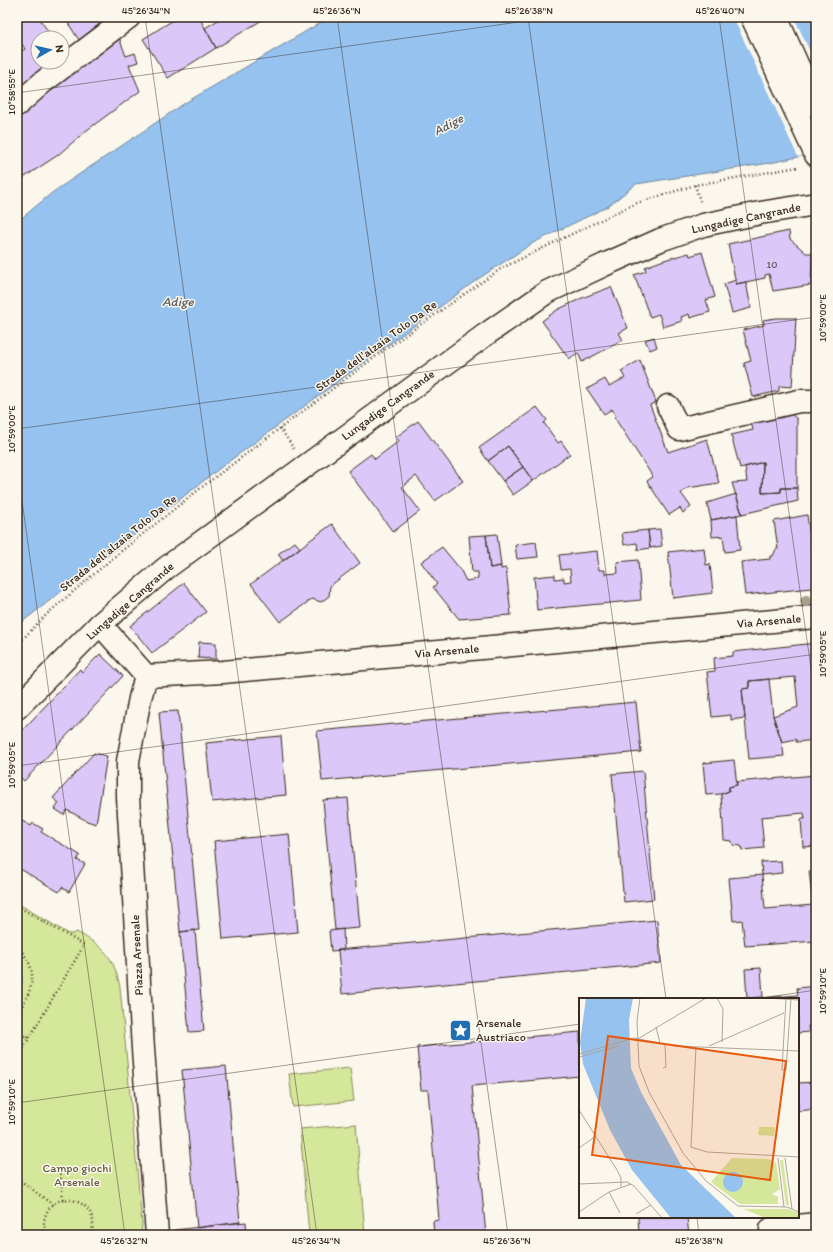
<svg xmlns="http://www.w3.org/2000/svg" width="833" height="1252" viewBox="0 0 833 1252" font-family="Itim,sans-serif">
	<rect width="100%" height="100%" fill="#fbf7ec"/>
	<filter id="ink" filterUnits="userSpaceOnUse"><feTurbulence type="fractalNoise" baseFrequency=".025" numOctaves="2"/><feDisplacementMap in="SourceGraphic" scale="8" xChannelSelector="R" yChannelSelector="G"/><feConvolveMatrix kernelMatrix="1 2 1 2 8 2 1 2 1" color-interpolation-filters="sRGB"/></filter>
	<g filter="url(#ink)">
		<path fill="#d5e79b" stroke="#88885c" d="M17,903L69,934H73L77,932C105,948 113,955 120,987L142,1224L141,1235H17V996L20,991L21,970L17,959Z
			M350,1068L354,1101L293,1107L289,1074Z
			M356,1124L365,1235H309L300,1129Z"/>
		<path fill="#95c2ef" stroke="#71859b" d="M330,17H816V153L770,163L636,184L607,207L533,243L478,279L224,465L17,626V222L53,192L185,103Z
			M17,959C22,972 25,983 17,996Z"/>
		<path fill="#fbf7ec" d="M733,17H794L816,65V153L798,157Z"/>
		<path fill="#dbc8f9" stroke="#3b2a1e" d="M17,17H33L34,19L38,17L53,38H38V62H53L17,93V54L25,49L20,41L17,42Z
			M64,17H109L79,40Z
			M178,17H199L216,48L168,78L143,39Z
			M223,17H267L216,48L205,28Z
			M118,35L126,56L135,53L138,62L129,65L140,91L87,130L58,155L17,182V114Z
			M789,231L790,239L806,253H812L811,285L773,291L769,274L765,275V278L736,284L728,244Z
			M702,252L715,297L706,300L710,312L690,318L689,314L681,317L682,321L663,327L659,314L650,317L634,275L646,271L645,267L664,260L689,253L690,256Z
			M736,280V284L746,282L751,308L732,313L724,284Z
			M611,287L628,328L619,333L623,340L582,362L578,353L569,359L542,321L557,310L582,298Z
			M776,318H796L792,387L779,386V391L753,397L744,363L751,361L743,330L764,325L763,320Z
			M654,337L657,347L650,350L645,340Z
			M640,360L656,402L650,405L668,452L707,439L719,483L688,488L681,493L691,507L683,513L680,508L669,515L647,481L653,477L614,417L616,416L612,409L604,414L587,389L605,379L609,386L625,378L621,371Z
			M537,407L547,420L544,423L558,443L561,441L570,454L533,481L508,446L488,461L479,448Z
			M790,413L797,419V488H781V492L762,493L763,462L740,468L731,435L753,430L751,422Z
			M418,421L463,481L435,501L416,476L402,487L420,511L393,532L348,471L371,454L375,459L399,441L396,437Z
			M508,446L523,467L503,481L488,461Z
			M763,462L762,493L781,492V488H797L798,501L742,514L732,483L747,482L745,467Z
			M523,467L533,481L513,495L503,481Z
			M736,494L742,514L711,520L707,503Z
			M737,515L740,550L725,552L723,536L712,537L711,520Z
			M807,515L816,582L811,588L745,595L741,562L770,559V556H773L776,549H778L774,521Z
			M332,524L360,563L330,586L329,596L321,602L312,599L280,622L251,584Z
			M660,529L662,546L650,548L648,530Z
			M648,530L650,548L638,550L637,543L624,545L622,533Z
			M497,534L501,566L490,568L486,535Z
			M486,535L490,568L501,566V569L506,568L511,615L459,619L433,587L437,584L421,562L442,547L460,569L466,581L478,579V572H472L469,536Z
			M295,542L300,548L283,561L278,554Z
			M536,542L538,557L517,559L515,545Z
			M704,548L706,565L710,564L713,593L673,598L668,552Z
			M597,551L599,570H605V574L618,573L617,562L638,560L641,600L537,610L534,577L555,575V579L564,578V582L571,581L570,569L561,570L559,555Z
			M184,583L206,612L152,653L130,626Z
			M199,642L216,643V659L198,658Z
			M816,643V740L796,742V739L782,742L773,716L798,707L795,677L749,681V688L742,689L745,718L731,720V715L712,717L707,672L715,671L714,658L733,656V652Z
			M100,654L123,676L24,781L17,774V741L18,740L17,736L80,669L82,672Z
			M769,679L773,716L782,742L784,756L749,759L742,689L749,688V681Z
			M636,702L641,752L322,781L317,731Z
			M178,711L199,930L180,932L159,712Z
			M281,736L286,795L212,802L206,743Z
			M94,753L107,756L96,824L87,821L67,810L64,815L55,809L59,803L53,798Z
			M734,760L737,785L729,787V791L721,794L706,795L703,763Z
			M643,771L654,899L624,902L612,774Z
			M816,775V846L803,847L801,819H805L804,813L761,817L764,848L742,850L741,846L733,845L732,841L724,840L721,794L729,791V787L737,785L736,782Z
			M348,798L360,928L335,930L323,800Z
			M17,818L31,826L33,823L43,829L41,832L80,855L77,860L85,864L69,892L62,887L59,892L17,867Z
			M289,834L298,932L223,939L214,841Z
			M781,861L782,873L762,875L761,862Z
			M816,870V941L745,946L742,920L733,921L729,878L762,875L765,909L813,905L809,871Z
			M657,920L661,963L342,994L338,950Z
			M343,929L344,950L331,951L329,931Z
			M195,930L204,1031L189,1032L180,932Z
			M761,968L763,997L747,998L745,969Z
			M816,986V1025L808,1026L809,1032L798,1033V999H747L798,995L797,988Z
			M580,1032V1076L472,1086L486,1235H434L433,1221L439,1220L428,1090H421L417,1047Z
			M226,1066L240,1222L197,1228L182,1070Z
			M816,1082V1109L798,1111V1083Z
			M813,1152H816V1186Z
			M638,1217H682L683,1219L687,1218L689,1235H639Z
			M246,1222L247,1235H175L174,1230Z"/>
		<g fill="none" stroke-linecap="round" stroke-linejoin="round">
			<defs>
				<path id="minor" d="M17,105L43,82L129,17
					M668,406L679,429L799,401H816
					M99,625L108,633L146,676
					M146,676L223,672L816,617
					M146,676L140,698L128,761V797L143,1049L157,1235
					M771,1235V1229L816,1224"/>
				<path id="tertiary" d="M752,17L816,155
					M776,17L816,106
					M17,708L99,625L166,568L485,335L547,292L604,265L660,240L703,225L760,213L816,204"/>
			</defs>
			<use href="#minor" stroke="#3b2a1e" stroke-width="25"/>
			<use href="#tertiary" stroke="#3b2a1e" stroke-width="25"/>
			<path stroke="#3b2a1e" stroke-width="2.5" stroke-dasharray="1 3" stroke-linecap="butt" d="M695,185L701,204
				M280,428L294,449
				M17,645L47,614L114,557L202,487L387,348L502,268L634,204L695,185L798,167
				M17,906L84,945L17,1059
				M17,947C21,949 23,953 25,956C40,977 28,996 17,1015
				M17,1032L29,1038
				M60,1170L63,1200
				M17,1178L53,1205
				M47,1235C44,1230 43,1223 45,1217C55,1183 106,1204 90,1235"/>
			<use href="#minor" stroke="#fbf7ec" stroke-width="22"/>
			<use href="#tertiary" stroke="#fbf7ec" stroke-width="22"/>
		</g>
		<circle fill="#a7a08c" cx="806" cy="601" r="6"/>
	</g>
	<path fill="none" stroke="#3b2a1e" stroke-width="1" stroke-opacity="0.45" d="M145,17L317,1235M337,17L508,1235M528,17L666,999M719,17L816,704M17,93L554,17M17,429L816,317M17,465L125,1235M17,766L816,654M755,999L816,990M17,1103L580,1024M697,1217L699,1235"/>
	<defs>
		<symbol id="sight-square" viewBox="-11 -11 22 22"><rect x="-9" y="-9" width="18" height="18" rx="4" fill="#1f6fb2" stroke="#fbf7ec"/><path d="M0-6L1.8-2.2L6-1.7L2.9 1.2L3.7 5.4L0 3.3L-3.7 5.4L-2.9 1.2L-6-1.7L-1.8-2.2Z" fill="#fff"/></symbol>
	</defs>
	<g fill-rule="evenodd">
		<use href="#sight-square" x="448" y="1018" width="25" height="25"/>
	</g>
	<g text-anchor="middle" stroke-width="3" stroke-linejoin="round" paint-order="stroke">
		<g font-size="10" fill="#635255">
			<text x="772" y="268">10</text>
		</g>
		<g font-size="12" fill="#3b2a1e" stroke="#fbf7ec">
			<text transform="translate(746 218) rotate(-12)" y="4">Lungadige Cangrande</text>
			<text transform="translate(376 346) rotate(-36)" y="4">Strada dell'alzaia Tolo Da Re</text>
			<text transform="translate(388 405) rotate(-36)" y="4">Lungadige Cangrande</text>
			<text transform="translate(118 543) rotate(-39)" y="4">Strada dell'alzaia Tolo Da Re</text>
			<text transform="translate(130 601) rotate(-41)" y="4">Lungadige Cangrande</text>
			<text transform="translate(769 621) rotate(-5)" y="4">Via Arsenale</text>
			<text transform="translate(447 651) rotate(-5)" y="4">Via Arsenale</text>
			<text transform="translate(137 955) rotate(-93)" y="4">Piazza Arsenale</text>
		</g>
		<g font-size="12" fill="#3b2a1e" stroke="#fbf7ec" text-anchor="start">
			<text x="476" y="1027">Arsenale<tspan x="476" dy="14">Austriaco</tspan></text>
		</g>
		<g font-size="12" fill="#62593d" stroke="#fbf7ec">
			<text x="77" y="1172">Campo giochi<tspan x="77" dy="14">Arsenale</tspan></text>
		</g>
		<g font-size="13" font-style="italic" fill="#56585d" stroke="#fbf7ec">
			<text transform="translate(448 124) rotate(-28)" y="5">Adige</text>
			<text x="178" y="306">Adige</text>
		</g>
	</g>
	<g transform="translate(579 998)">
		<rect width="220" height="220" fill="#fbf7ec"/>
		<path d="M180,129H196L195,138L179,137ZM153,160L189,161L197,165L201,191L193,196L199,199V206H161L132,184ZM201,162H204L210,207H207ZM164,211H209L220,215V219L187,220Z" fill="#d5e79b"/>
		<path d="M7,0H54L50,22L52,70L62,94L102,167L157,220H92L53,172L31,132L4,66L1,44ZM144 184a10 10 0 1 1 20 0a10 10 0 1 1-20 0Z" fill="#95c2ef"/>
		<path fill="none" stroke="#aea59a" stroke-width="1" d="M61,0L58,23L60,68L70,94L104,155L127,183L159,208L208,209L220,214M138,0L144,11L143,44M186,0L220,2M207,0L203,72H207L212,0M77,29L81,45M57,42L127,0M130,48L205,15M0,56L55,40L96,48L220,53M0,59L39,48M84,70L87,69L86,46M0,112L38,172L42,180V189M112,149L128,154L220,159M112,149L117,49M0,150L17,138M199,160L205,209M206,160L213,211M0,186L48,184L55,188L83,220M30,194L41,215M0,214L30,194L52,186M57,216L72,207"/>
		<path fill="#e8590c" fill-opacity="0.15" stroke="#e8590c" stroke-width="2" d="M29,38L207,63L191,182L13,157Z"/>
		<rect width="220" height="220" fill="none" stroke="#3b2a1e" stroke-width="2"/>
	</g>
	<rect width="833" height="1252" fill="none" stroke="#fbf7ec" stroke-width="44"/>
	<g transform="translate(50 50) rotate(82)"><circle r="19" fill="#fbf7ec" stroke="#aea59a"/>
	<path d="M0-3L7 15L0 10L-7 15Z" fill="#1f6fb2"/>
	<text y="-6" font-size="11" font-weight="bold" text-anchor="middle" fill="#3b2a1e">N</text>
	</g>
	<rect x="22" y="22" width="789" height="1208" fill="none" stroke="#3b2a1e" stroke-width="1.5"/>
	<g font-size="10" text-anchor="middle" fill="#3b2a1e">
		<text x="146" y="14">45°26'34"N</text>
		<text x="337" y="14">45°26'36"N</text>
		<text x="529" y="14">45°26'38"N</text>
		<text x="720" y="14">45°26'40"N</text>
		<text transform="translate(11 92) rotate(-90)" y="4">10°58'55"E</text>
		<text transform="translate(822 318) rotate(-90)" y="4">10°59'00"E</text>
		<text transform="translate(11 429) rotate(-90)" y="4">10°59'00"E</text>
		<text transform="translate(822 654) rotate(-90)" y="4">10°59'05"E</text>
		<text transform="translate(11 765) rotate(-90)" y="4">10°59'05"E</text>
		<text transform="translate(822 991) rotate(-90)" y="4">10°59'10"E</text>
		<text transform="translate(11 1102) rotate(-90)" y="4">10°59'10"E</text>
		<text x="124" y="1244">45°26'32"N</text>
		<text x="316" y="1244">45°26'34"N</text>
		<text x="507" y="1244">45°26'36"N</text>
		<text x="699" y="1244">45°26'38"N</text>
	</g>
</svg>
